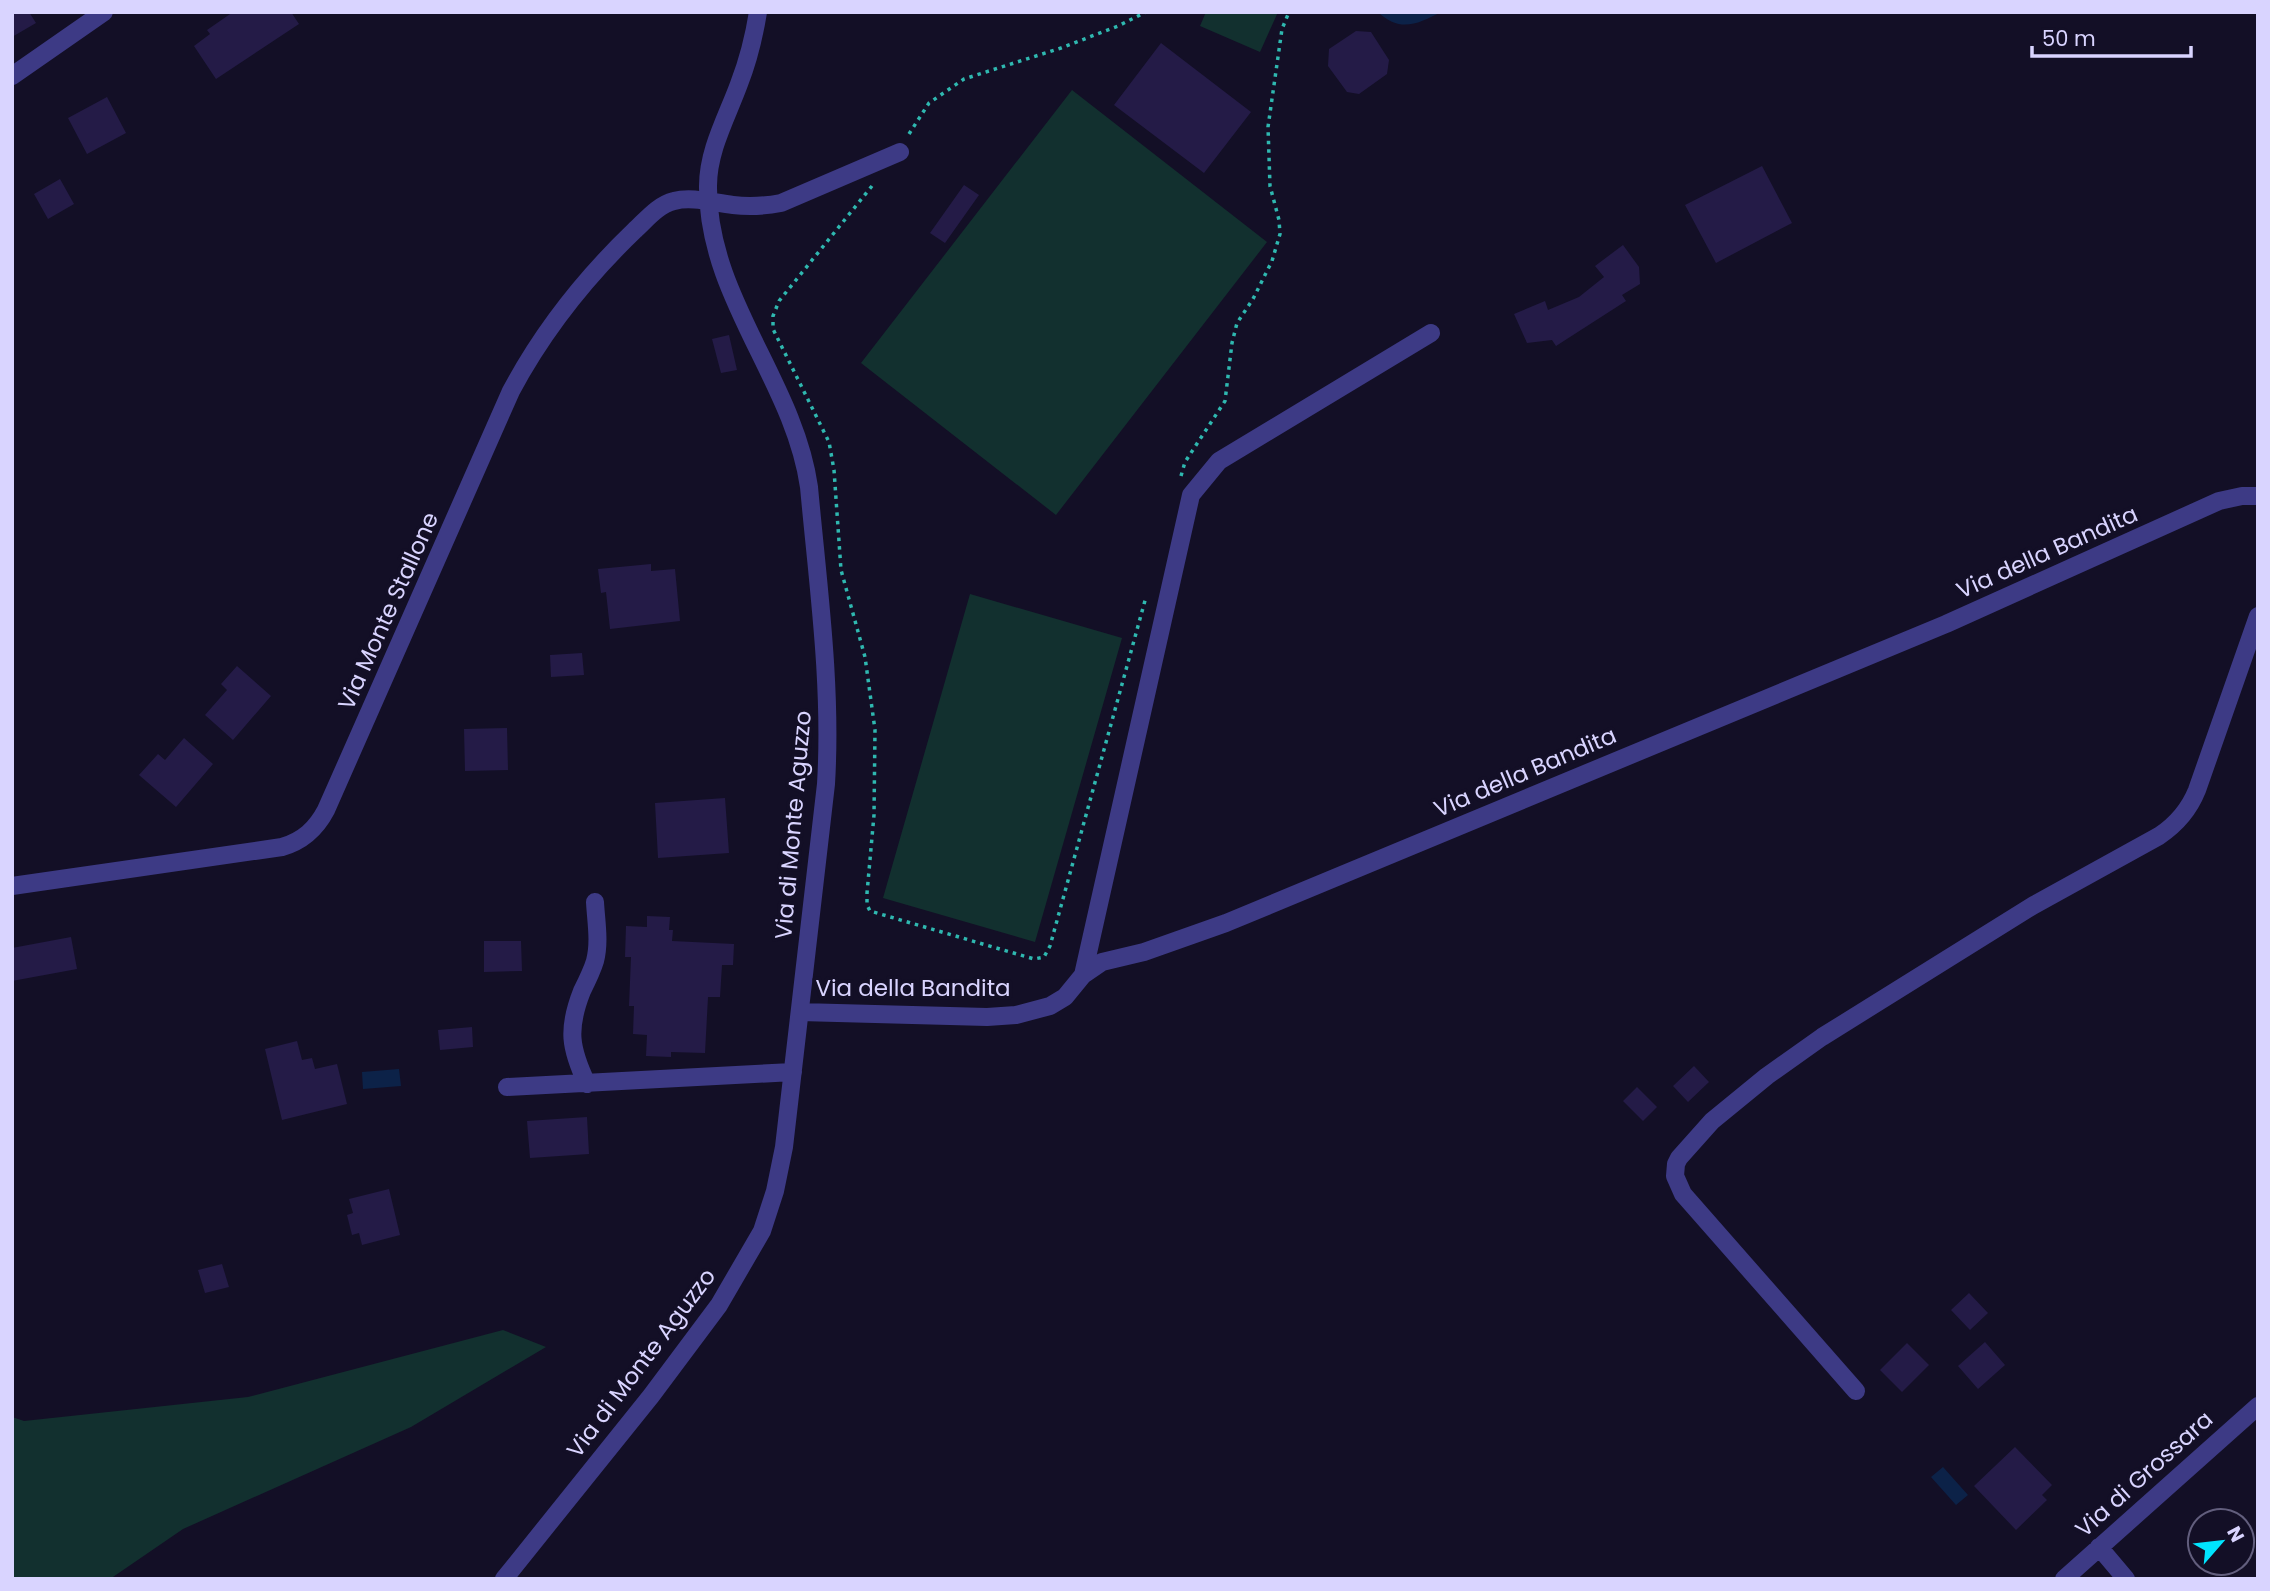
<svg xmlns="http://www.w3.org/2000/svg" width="2270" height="1591" viewBox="0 0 2270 1591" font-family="Poppins,sans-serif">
	<rect width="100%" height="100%" fill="#130f26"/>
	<path fill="#12302f" d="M1206,12H1278L1260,52L1200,26Z
		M1072,90L1267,242L1056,515L861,363Z
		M970,594L1122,638L1035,942L883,898Z
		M503,1330L546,1347L411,1427L183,1529L110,1579H12V1417L24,1421L248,1397Z"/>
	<path fill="#0c2248" d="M1378,12H1441C1418,24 1400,33 1378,12Z
		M399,1069L401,1086L363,1089L362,1072Z
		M1943,1467L1968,1495L1956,1505L1931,1477Z"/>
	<path fill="#241b47" d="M12,12H29L36,23L12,37Z
		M233,12H291L299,24L216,79L194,46L210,34L207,30Z
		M1356,31L1371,32L1389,60L1387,74L1359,94L1347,92L1328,66L1329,49Z
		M1161,43L1251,112L1204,173L1114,105Z
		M107,97L126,133L87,154L68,118Z
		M1762,166L1792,223L1716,263L1685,205Z
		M60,179L74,204L48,219L34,194Z
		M964,185L979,195L945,243L930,233Z
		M1623,245L1639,267L1640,284L1622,295L1626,301L1556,346L1552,340L1527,343L1514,314L1545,301L1548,310L1579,297L1604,277L1595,266Z
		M729,335L737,370L721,373L712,339Z
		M651,564V571L675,569L680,621L610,629L606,592L601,593L598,569Z
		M582,653L584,675L551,677L550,655Z
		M237,666L271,696L233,740L205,715L227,690L221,684Z
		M507,728L508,770L465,771L464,729Z
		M184,738L213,764L176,807L139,775L158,754L165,760Z
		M725,798L729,853L658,858L655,803Z
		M647,916L670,917L669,930H673L672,941L734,944L733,965H722L720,997H708L705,1053L671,1052V1057L646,1056L647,1035L633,1034L634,1006H629L631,957H625L626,926L647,927Z
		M71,937L77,969L12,981V948Z
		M484,941H521L522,971L484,972Z
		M472,1027L473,1047L440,1050L438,1030Z
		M297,1041L302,1060L312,1058L315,1069L337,1064L347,1104L282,1120L265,1049Z
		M1694,1066L1709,1082L1688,1102L1673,1086Z
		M1637,1087L1657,1107L1643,1121L1623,1101Z
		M587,1117L589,1154L530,1158L527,1121Z
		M389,1189L400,1235L362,1245L359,1233L352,1235L347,1215L353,1213L349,1199Z
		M222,1264L229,1287L205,1293L198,1270Z
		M1969,1293L1988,1313L1970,1330L1951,1310Z
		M1985,1342L2005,1365L1978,1389L1958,1366Z
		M1907,1343L1929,1365L1902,1392L1880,1370Z
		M2015,1447L2052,1485L2042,1495L2047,1500L2016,1530L1974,1486Z"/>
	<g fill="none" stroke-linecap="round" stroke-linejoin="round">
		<path stroke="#2fb8b0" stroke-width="3.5" stroke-dasharray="3.5 5" stroke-linecap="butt" d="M909,134L929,103L964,79L1061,48L1118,26L1146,12
			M872,186L779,301L773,316V329L829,442L834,470L841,570L865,657L875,730L874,815L867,893V905L870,911L1034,959L1044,957L1050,946L1146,597
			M1181,476L1185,462L1225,401L1232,343L1237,323L1253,299L1272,261L1280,234L1279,220L1270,186L1268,127L1282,29L1289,12"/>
		<path stroke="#3d3a85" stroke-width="18" d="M12,76L104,12
			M12,886L282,847C303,841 316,829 326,810L511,391C543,331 586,277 635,230C647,219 658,205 674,201C692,196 714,203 733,205C749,207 765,206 781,203L900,152
			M1083,975L1191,495L1219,461L1431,333
			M800,1012L987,1017L1016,1015L1050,1006L1065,997L1083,975L1102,962L1144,952L1226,923L1946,624L2219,501L2242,496H2258
			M587,1084C570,1048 567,1029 582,991C587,981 592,971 595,961C600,942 596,921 595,902
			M507,1087L793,1072
			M1856,1391L1683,1194L1675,1176L1676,1164L1679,1158L1712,1121L1767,1076L1822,1037L2034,905L2159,836C2177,824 2189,810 2197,790L2258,616
			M2099,1547L2126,1579
			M504,1579L651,1396L719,1305L762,1231L775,1191L784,1147L826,784C832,685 818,586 809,487C794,381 707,297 708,186C708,150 727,117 739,84C748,61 754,37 758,12
			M2064,1579L2258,1406"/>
	</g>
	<g text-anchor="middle" stroke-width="7" stroke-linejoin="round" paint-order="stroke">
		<g font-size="23" fill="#d9d4ff" stroke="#130f26">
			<text transform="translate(2047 552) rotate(-24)" y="8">Via della Bandita</text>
			<text transform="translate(388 611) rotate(-66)" y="8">Via Monte Stallone</text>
			<text transform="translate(1525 772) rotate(-23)" y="8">Via della Bandita</text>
			<text transform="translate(793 825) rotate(-85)" y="8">Via di Monte Aguzzo</text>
			<text x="913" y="996">Via della Bandita</text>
			<text transform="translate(641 1363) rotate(-53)" y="8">Via di Monte Aguzzo</text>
			<text transform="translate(2144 1474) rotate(-42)" y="8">Via di Grossara</text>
		</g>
	</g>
	<rect width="2270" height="1591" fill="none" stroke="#d9d4ff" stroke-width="28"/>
	<g transform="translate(2221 1542) rotate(62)"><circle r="33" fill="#130f26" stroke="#625e7d" stroke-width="2"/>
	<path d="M0-5L12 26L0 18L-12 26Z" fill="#00e5ff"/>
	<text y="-10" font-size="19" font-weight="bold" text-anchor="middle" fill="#d9d4ff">N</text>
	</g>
	<path d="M2032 46v10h159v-10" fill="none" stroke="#d9d4ff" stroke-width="3.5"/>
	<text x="2042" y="46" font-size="21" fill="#d9d4ff" stroke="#130f26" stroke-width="5" paint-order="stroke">50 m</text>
</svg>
